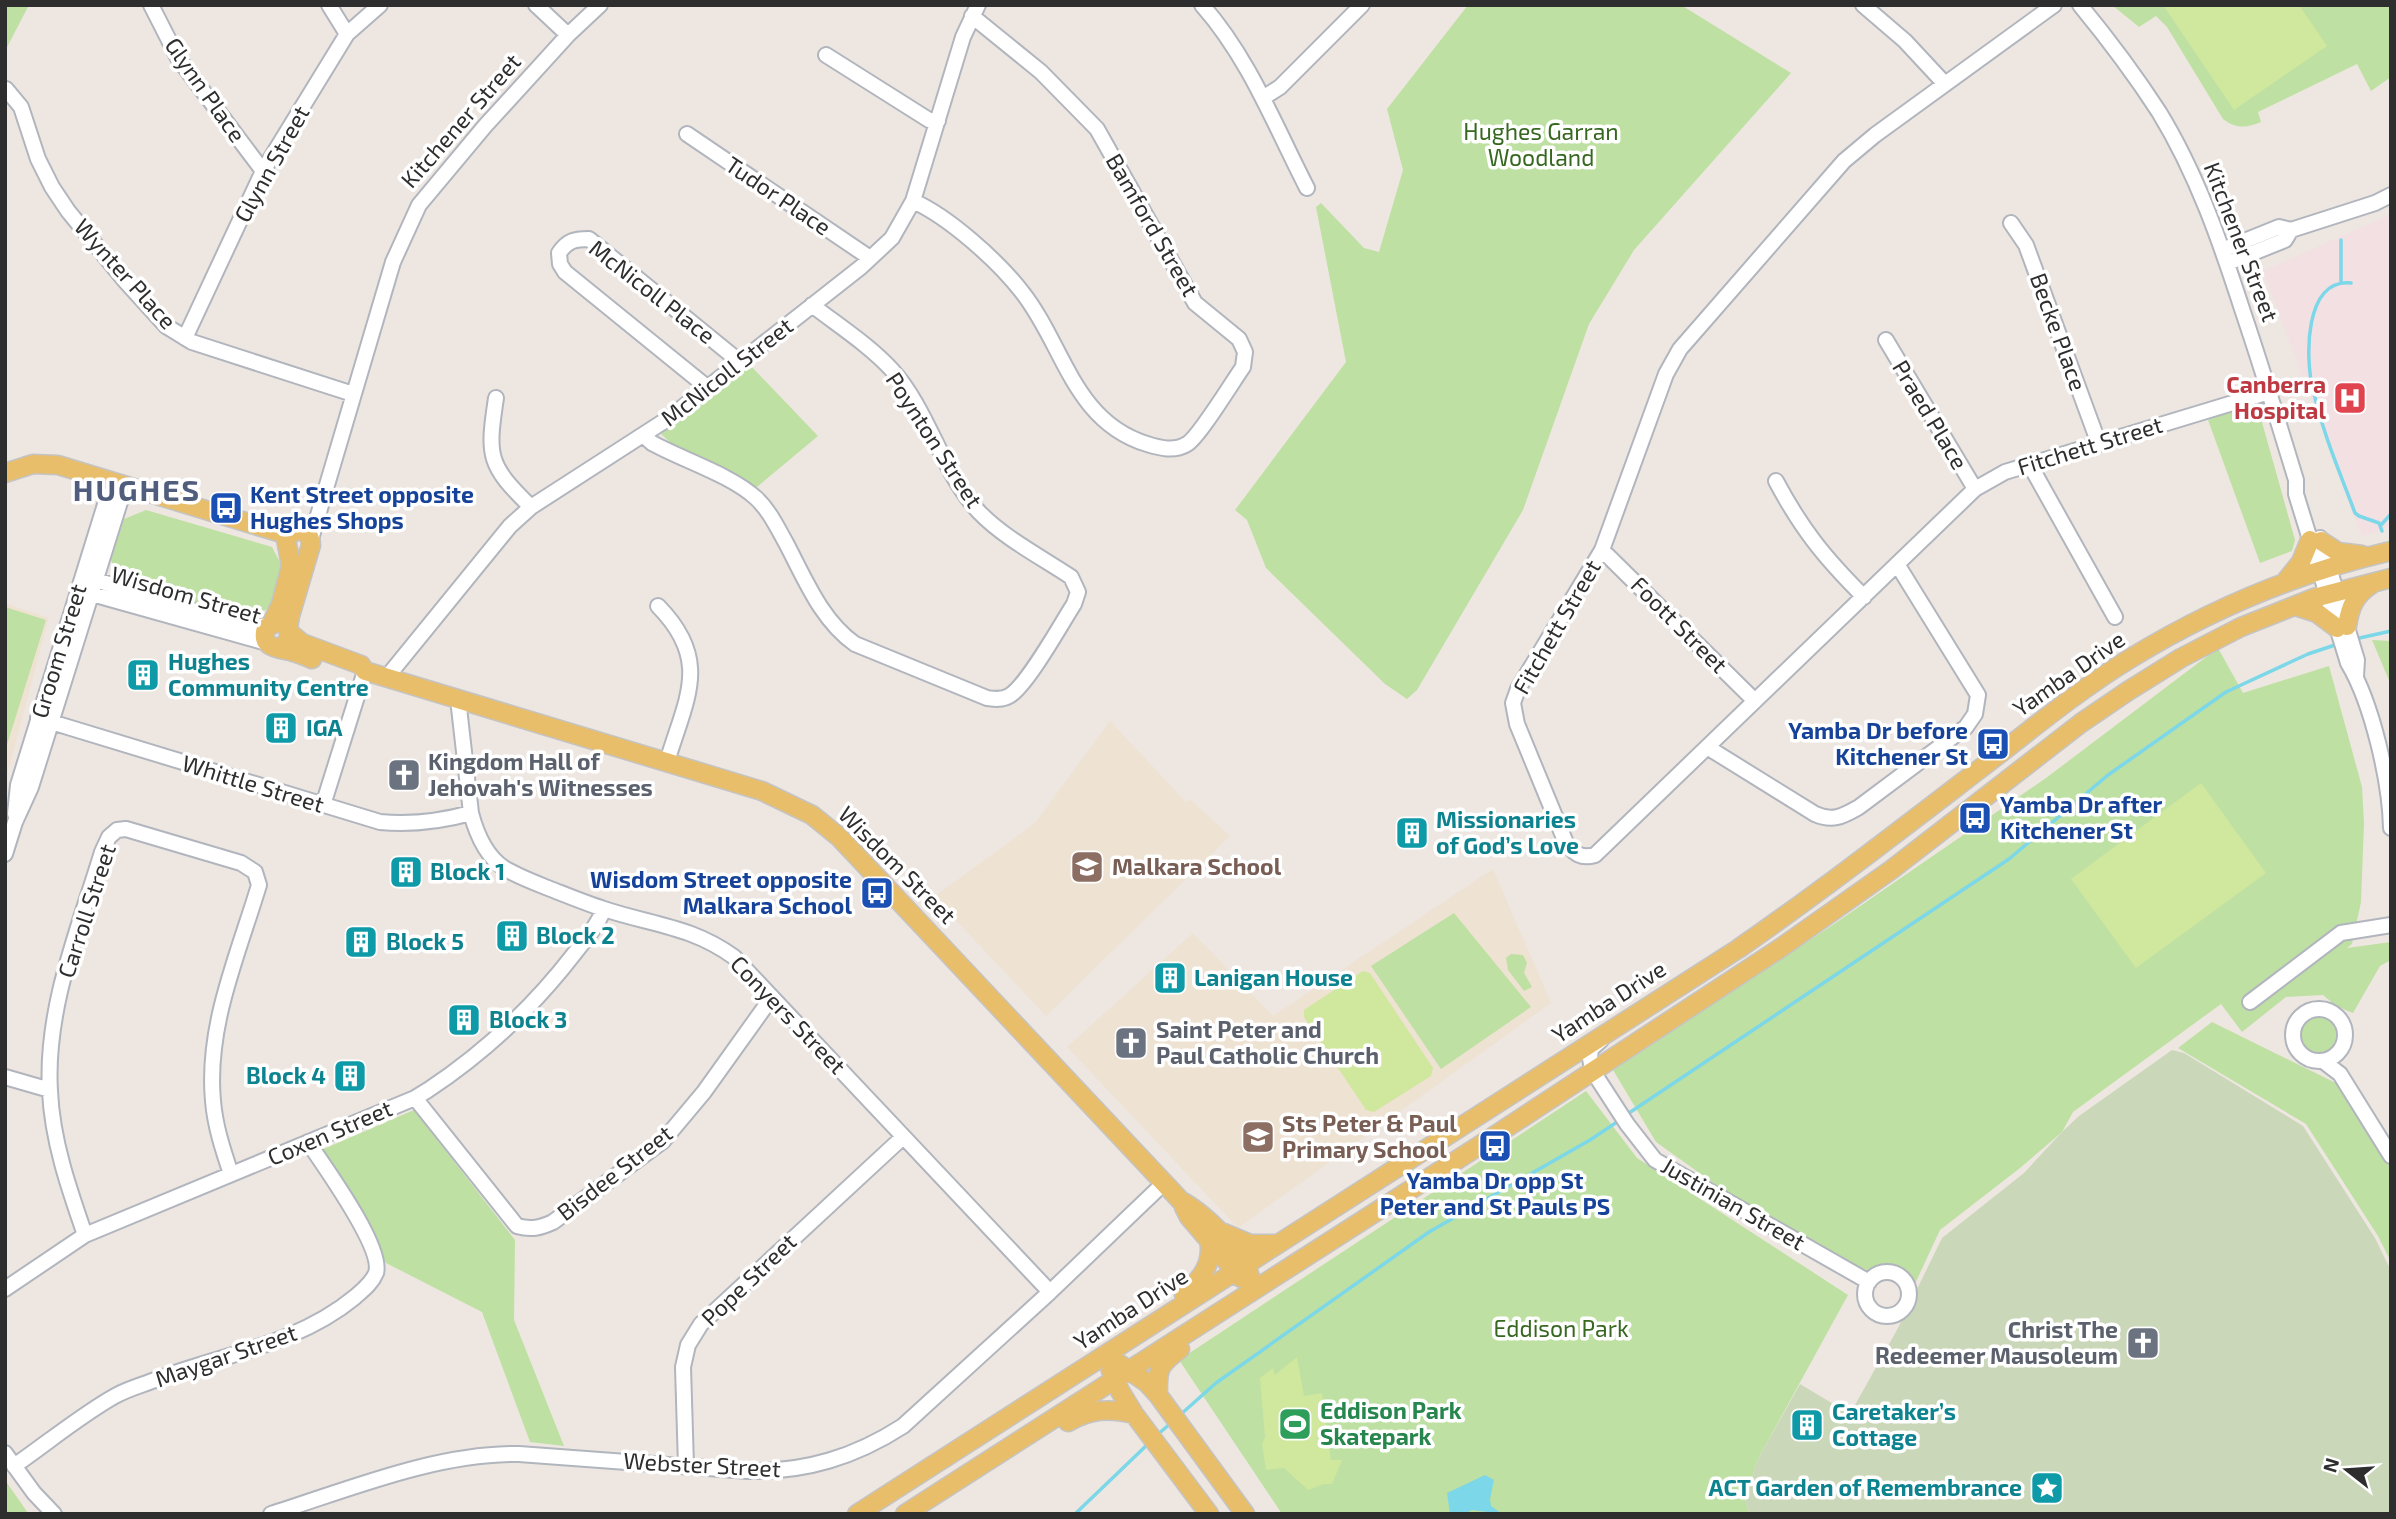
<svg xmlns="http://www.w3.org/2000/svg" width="2396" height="1519" viewBox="0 0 2396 1519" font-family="'Exo 2',sans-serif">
	<rect width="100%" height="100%" fill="#eee7e1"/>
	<path fill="#eee2d2" d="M5,603L49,618L5,782Z
		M1110,721L1186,802L1190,799L1230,836L1046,1016L934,897L1035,823Z
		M1493,869L1551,1003L1238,1228L1067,1047L1193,933L1273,1016Z"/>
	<path fill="#f3e0e3" d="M2391,214V526L2362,537L2263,271Z"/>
	<path fill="#bee0a2" d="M5,5H29L5,51Z
		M1468,5H1681L1791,73L1634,250L1589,324L1523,510L1417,690L1407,699L1385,684L1266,568L1247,520L1235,510L1346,362L1316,207L1321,203L1364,248L1379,252L1403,170L1387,109Z
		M2112,5H2391V77L2371,91L2357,64L2258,112L2261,122C2246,128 2236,129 2223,119L2167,27L2156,16L2139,27Z
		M749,364L818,436L757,487L672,444L661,434Z
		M2242,407L2260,415L2295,540L2292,551L2260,563L2208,420Z
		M146,510L272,547L283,568L269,608L248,620L121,582L111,560L124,519Z
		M5,607L46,620L5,751Z
		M2372,640L2391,641V685Z
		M2218,648L2243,693L2329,666L2362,787L2364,823L2361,902L2352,944L2347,948L2391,942V960L2380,966L2353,1013L2336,1006L2323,995L2286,997L2242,1032L2221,1004L2073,1112L2062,1132L2020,1168L1940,1230L1914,1286L1898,1271L1883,1265L1867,1270L1862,1268L1740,1202L1656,1142L1613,1070L1834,924L2046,778Z
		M1454,913L1531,1007L1441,1069L1371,966Z
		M1511,954L1523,955L1527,963L1524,973L1532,987L1524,991L1508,970L1506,958Z
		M2296 1035a20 20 0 1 1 40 0a20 20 0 1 1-40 0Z
		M2212,1022L2340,1085L2391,1168V1262L2378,1236L2306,1124L2178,1048Z
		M1586,1091L1637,1158L1848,1295L1758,1459L1745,1499L1749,1514H1282L1179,1360Z
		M414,1110L515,1240L514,1320L564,1446L530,1442L482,1312L386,1263L319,1151Z
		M5,1480L28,1513V1514H5Z"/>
	<path fill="#cbd7b9" d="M2172,1050L2184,1053L2303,1126L2375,1238L2391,1271V1514H1749L1745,1499L1758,1459L1800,1384L1850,1414L1898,1328L1942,1238L2024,1173L2062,1132L2079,1116Z"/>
	<path fill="#d0e79e" d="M2163,5H2299L2327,46L2234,110Z
		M2201,783L2266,873L2136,968L2071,879Z
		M1363,971L1370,973L1433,1068L1431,1076L1374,1112L1366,1110L1304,1017V1010L1307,1008Z
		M1297,1357L1304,1396L1322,1393L1331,1460H1342L1332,1484H1324L1308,1490L1284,1468L1266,1470L1262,1444L1265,1437L1260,1378L1273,1368L1275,1375Z"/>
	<path fill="#7cd7e8" d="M1485,1475L1494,1480L1490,1499L1491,1506L1502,1514L1472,1510L1464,1514H1450L1447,1493Z"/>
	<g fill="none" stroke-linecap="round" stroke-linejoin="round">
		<path stroke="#7cd7e8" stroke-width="3.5" d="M2341,283V240
			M2351,283C2304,278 2305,359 2313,389C2322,431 2340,473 2355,513L2359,516L2379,523L2382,531
			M2381,525L2390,515
			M2355,639L2391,631
			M1626,1115L2009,859L2108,775L2226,692L2308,654L2338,644
			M1180,1415L1216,1383L1429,1232L1590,1140L1620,1120
			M1156,1436L1171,1423
			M1075,1514L1148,1444"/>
		<defs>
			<path id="minor" d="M151,5L178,58L263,171
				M329,5L347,34
				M536,5L568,35
				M1202,5C1249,58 1275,126 1307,188
				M1863,5L1905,41L1945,84
				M2054,5L1875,135L1844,161L1680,349L1666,374L1602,550L1518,689L1513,703L1517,724L1566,843C1575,854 1581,859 1595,855L1975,489L2005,472L2269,392
				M2080,5C2108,39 2135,75 2159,112C2197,174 2221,244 2243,312C2262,368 2279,424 2296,480V494L2348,663C2372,703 2390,781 2391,828
				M826,55L929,120L938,121
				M6,89L21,107L38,159L52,187L68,211L126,282L166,326L192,342L353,394
				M1263,98L1280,87L1362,5
				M687,134L870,258
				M913,201C949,217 998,261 1022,292C1064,345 1073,421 1147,444C1160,448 1174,452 1187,444C1199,437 1233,381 1243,367L1245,352L1239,339L1195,303L1097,129L1041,72L972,16
				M2011,223L2026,245L2099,444
				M2222,250L2279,227L2291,230L2375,203L2391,195
				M2228,263L2285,240L2291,230
				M185,338L263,171L347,34L380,5
				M1886,340L1975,489
				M708,388L565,272L560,264L559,253C567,241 574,239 589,239L740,362
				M496,398C487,457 488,465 531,507
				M643,435L652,443C683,460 731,475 756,498C769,510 777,527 786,543C805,579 821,620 855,644L987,698C995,699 1002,700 1009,696C1027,686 1061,624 1074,604L1078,592L1071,577C1041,557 1004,538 979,512C941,471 929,411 892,370C869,345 839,326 812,305
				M2030,465L2115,617
				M1776,481C1802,530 1825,558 1864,597
				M2320,538L2357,660L2356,676
				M311,539L393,262L419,205L485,126L568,35L600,5
				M1602,550L1755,701
				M89,581L96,580L240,625L268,626
				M85,588L92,594L267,643
				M658,606C712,661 686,698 667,762
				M387,677L510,526L531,507L669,418L861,267L892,238L913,201L963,37L978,5
				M458,699L471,813C476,832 486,856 504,868C517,876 533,882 548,888C566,895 585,903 604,909C652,925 691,926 734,957L1050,1292
				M38,718L380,822C411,825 442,821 471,813
				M1707,747L1815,814C1833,822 1843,816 1859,807L1966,727L1975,714L1978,695L1897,564
				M323,805L365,671
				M15,814L18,785L112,482
				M5,854L15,822L31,787L125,486
				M2250,1002L2341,933L2391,925
				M2293 1035a26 26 0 1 1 52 0a26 26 0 1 1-52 0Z
				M1601,1040L1591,1049L1590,1058L1592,1070L1627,1124L1655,1160L1869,1282
				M2323,1061L2340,1074L2391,1156
				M5,1077L50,1090
				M415,1098L517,1226C531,1230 540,1228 553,1222L663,1141L704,1092L772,997
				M85,1235C69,1189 52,1140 50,1091C45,1009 79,928 102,852L109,837L117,830L126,829L241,863L255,872L259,885C238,955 206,1026 213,1101C215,1126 223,1150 231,1174
				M1865 1294a22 22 0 1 1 44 0a22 22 0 1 1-44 0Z
				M5,1289L85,1235L415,1098L428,1090C484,1053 533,1007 574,954C585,940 597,926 604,909
				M5,1453L34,1493L54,1514
				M14,1466C46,1444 81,1415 115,1396C127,1389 142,1385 155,1380C223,1354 297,1345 355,1297C363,1290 372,1283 376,1273C384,1248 324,1166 308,1142
				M686,1466L683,1367L688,1345L701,1324L903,1137
				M271,1514C350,1489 436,1453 519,1454L748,1471C806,1472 855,1457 903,1426L1050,1292L1164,1183"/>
			<path id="major" d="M5,473L33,464L58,465L288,535
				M2321,541L2338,552L2362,555
				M2285,582L2301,562L2310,540
				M2295,606L2317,613L2337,628
				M272,623L281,604L291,566L286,539L294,531C304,529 311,535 311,545L290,616L288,629
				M2347,626C2350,606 2355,595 2372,584
				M290,633L302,643L361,665L365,671L762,791L812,815L839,837L1181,1201C1201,1211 1235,1244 1245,1263C1249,1271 1251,1282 1254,1290
				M278,648L286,644L290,635L286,625L277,622L266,628C260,647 276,648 290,651C298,653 305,656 312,659
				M1184,1207L1189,1217L1241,1278
				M1224,1233L1250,1244H1276
				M1184,1295C1200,1279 1214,1265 1209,1240
				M1106,1355L1146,1382L1158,1395L1245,1514
				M1111,1371L1120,1391L1134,1414L1209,1514
				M1158,1395C1157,1368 1159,1365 1180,1349
				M1068,1422C1091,1409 1108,1408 1134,1414
				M857,1514L1738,949C1823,890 1904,827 1985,765C2033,728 2080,689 2131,658C2211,609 2300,572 2391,551
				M905,1514L1488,1140L1782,947L1891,870L2081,723L2128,691L2181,658L2241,627L2314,598L2391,578"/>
		</defs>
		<use href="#minor" stroke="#b1b5bd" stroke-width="18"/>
		<use href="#major" stroke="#c4c4c4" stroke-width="21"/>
		<use href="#minor" stroke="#fff" stroke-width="14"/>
		<use href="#major" stroke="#e9be6b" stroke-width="18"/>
	</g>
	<defs>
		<symbol id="hospital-square" viewBox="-11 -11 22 22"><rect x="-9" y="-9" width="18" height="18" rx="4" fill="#e0444e" stroke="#fff"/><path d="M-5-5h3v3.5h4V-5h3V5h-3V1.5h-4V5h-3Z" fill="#fff"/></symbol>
		<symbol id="bus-square" viewBox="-11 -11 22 22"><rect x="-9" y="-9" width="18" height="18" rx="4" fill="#1a4fb4" stroke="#fff"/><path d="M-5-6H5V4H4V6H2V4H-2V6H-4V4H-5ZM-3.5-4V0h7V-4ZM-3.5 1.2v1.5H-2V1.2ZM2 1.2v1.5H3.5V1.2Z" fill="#fff"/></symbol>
		<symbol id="building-square" viewBox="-11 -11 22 22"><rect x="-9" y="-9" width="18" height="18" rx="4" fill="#0f9aa8" stroke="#fff"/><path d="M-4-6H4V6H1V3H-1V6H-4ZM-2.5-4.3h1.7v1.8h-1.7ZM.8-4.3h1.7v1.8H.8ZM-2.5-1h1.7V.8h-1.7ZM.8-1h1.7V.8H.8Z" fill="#fff"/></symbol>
		<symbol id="church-square" viewBox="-11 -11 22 22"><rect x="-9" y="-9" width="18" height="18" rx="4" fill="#6b7280" stroke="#fff"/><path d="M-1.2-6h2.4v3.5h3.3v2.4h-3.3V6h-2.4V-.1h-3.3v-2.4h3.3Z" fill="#fff"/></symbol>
		<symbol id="school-square" viewBox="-11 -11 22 22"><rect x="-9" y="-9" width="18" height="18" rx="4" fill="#8d6e63" stroke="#fff"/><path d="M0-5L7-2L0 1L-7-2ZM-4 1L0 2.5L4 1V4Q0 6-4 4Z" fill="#fff"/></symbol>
		<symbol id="stadium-square" viewBox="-11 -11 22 22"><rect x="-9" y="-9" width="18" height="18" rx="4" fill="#2e9e5b" stroke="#fff"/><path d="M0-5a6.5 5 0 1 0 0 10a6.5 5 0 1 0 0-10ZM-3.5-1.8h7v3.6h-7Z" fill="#fff"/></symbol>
		<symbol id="sight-square" viewBox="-11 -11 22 22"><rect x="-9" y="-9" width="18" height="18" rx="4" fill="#0f9aa8" stroke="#fff"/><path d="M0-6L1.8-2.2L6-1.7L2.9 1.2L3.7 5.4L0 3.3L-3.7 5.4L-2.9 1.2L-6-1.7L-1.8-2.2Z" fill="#fff"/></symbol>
	</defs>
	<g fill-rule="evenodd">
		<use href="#hospital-square" x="2331" y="379" width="38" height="38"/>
		<use href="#bus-square" x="207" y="489" width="38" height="38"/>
		<use href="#building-square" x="124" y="656" width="38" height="38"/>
		<use href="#building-square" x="262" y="709" width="38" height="38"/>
		<use href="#bus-square" x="1974" y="725" width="38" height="38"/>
		<use href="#church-square" x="385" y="756" width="38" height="38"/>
		<use href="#bus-square" x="1956" y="799" width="38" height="38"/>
		<use href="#building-square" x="1393" y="814" width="38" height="38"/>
		<use href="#school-square" x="1068" y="848" width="38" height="38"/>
		<use href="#building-square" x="387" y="853" width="38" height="38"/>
		<use href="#bus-square" x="858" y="874" width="38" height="38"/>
		<use href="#building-square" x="493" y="917" width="38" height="38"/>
		<use href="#building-square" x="342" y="923" width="38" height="38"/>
		<use href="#building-square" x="1151" y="959" width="38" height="38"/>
		<use href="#building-square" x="445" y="1001" width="38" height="38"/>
		<use href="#church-square" x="1112" y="1024" width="38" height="38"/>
		<use href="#building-square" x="331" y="1057" width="38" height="38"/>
		<use href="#school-square" x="1239" y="1118" width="38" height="38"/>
		<use href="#bus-square" x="1476" y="1127" width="38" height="38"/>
		<use href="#church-square" x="2124" y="1324" width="38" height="38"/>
		<use href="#stadium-square" x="1276" y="1405" width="38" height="38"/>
		<use href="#building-square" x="1788" y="1406" width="38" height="38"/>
		<use href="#sight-square" x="2028" y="1469" width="38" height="38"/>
	</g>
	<g text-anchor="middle" stroke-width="7" stroke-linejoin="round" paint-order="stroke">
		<g font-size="23" fill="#2e2e2e" stroke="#fff">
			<text transform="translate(205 90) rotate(55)" y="8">Glynn Place</text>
			<text transform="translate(461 121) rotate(-49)" y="8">Kitchener Street</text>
			<text transform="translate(272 164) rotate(-61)" y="8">Glynn Street</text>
			<text transform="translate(778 196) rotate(34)" y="8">Tudor Place</text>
			<text transform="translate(1152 225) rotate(60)" y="8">Bamford Street</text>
			<text transform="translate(2241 242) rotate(69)" y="8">Kitchener Street</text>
			<text transform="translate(125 274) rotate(48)" y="8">Wynter Place</text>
			<text transform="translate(652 292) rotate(38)" y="8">McNicoll Place</text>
			<text transform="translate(2058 332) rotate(70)" y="8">Becke Place</text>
			<text transform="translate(727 372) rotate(-38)" y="8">McNicoll Street</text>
			<text transform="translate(1930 415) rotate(59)" y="8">Praed Place</text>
			<text transform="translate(934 440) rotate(57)" y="8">Poynton Street</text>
			<text transform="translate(2090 446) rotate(-17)" y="8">Fitchett Street</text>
			<text transform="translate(186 595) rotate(16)" y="8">Wisdom Street</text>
			<text transform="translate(1679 625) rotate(45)" y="8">Foott Street</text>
			<text transform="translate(1557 627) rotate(-60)" y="8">Fitchett Street</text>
			<text transform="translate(59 651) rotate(-73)" y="8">Groom Street</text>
			<text transform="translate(2069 674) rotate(-35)" y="8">Yamba Drive</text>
			<text transform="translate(253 784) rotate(17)" y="8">Whittle Street</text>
			<text transform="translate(897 865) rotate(45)" y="8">Wisdom Street</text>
			<text transform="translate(87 911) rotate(-72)" y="8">Carroll Street</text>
			<text transform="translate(1609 1002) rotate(-33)" y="8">Yamba Drive</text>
			<text transform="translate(788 1015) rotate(46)" y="8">Conyers Street</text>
			<text transform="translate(330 1133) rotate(-23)" y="8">Coxen Street</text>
			<text transform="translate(615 1173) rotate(-38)" y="8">Bisdee Street</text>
			<text transform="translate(1733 1204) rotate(30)" y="8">Justinian Street</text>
			<text transform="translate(749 1280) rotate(-44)" y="8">Pope Street</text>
			<text transform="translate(1131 1309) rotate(-33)" y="8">Yamba Drive</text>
			<text transform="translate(226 1356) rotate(-19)" y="8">Maygar Street</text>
			<text transform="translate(702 1465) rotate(3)" y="8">Webster Street</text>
		</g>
		<g font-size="23" fill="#376820" stroke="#fff">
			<text x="1541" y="140">Hughes Garran<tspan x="1541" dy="26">Woodland</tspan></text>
			<text x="1561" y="1337">Eddison Park</text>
		</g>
		<g font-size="23" font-weight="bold" fill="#be3a42" stroke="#fff" text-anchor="end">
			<text x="2326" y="393">Canberra<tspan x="2326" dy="26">Hospital</tspan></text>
		</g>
		<g font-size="23" font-weight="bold" fill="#164399" stroke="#fff" text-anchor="start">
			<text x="250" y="503">Kent Street opposite<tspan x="250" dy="26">Hughes Shops</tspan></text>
			<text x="1968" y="739" text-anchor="end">Yamba Dr before<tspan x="1968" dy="26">Kitchener St</tspan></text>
			<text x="2000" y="813">Yamba Dr after<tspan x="2000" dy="26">Kitchener St</tspan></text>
			<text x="852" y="888" text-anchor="end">Wisdom Street opposite<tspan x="852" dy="26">Malkara School</tspan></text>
			<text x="1495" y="1189" text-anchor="middle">Yamba Dr opp St<tspan x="1495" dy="26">Peter and St Pauls PS</tspan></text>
		</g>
		<g font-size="23" font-weight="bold" fill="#0d838f" stroke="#fff" text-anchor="start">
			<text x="168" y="670">Hughes<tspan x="168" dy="26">Community Centre</tspan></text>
			<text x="306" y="736">IGA</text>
			<text x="1436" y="828">Missionaries<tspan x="1436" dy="26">of God’s Love</tspan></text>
			<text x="430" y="880">Block 1</text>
			<text x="536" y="944">Block 2</text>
			<text x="386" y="950">Block 5</text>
			<text x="1194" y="986">Lanigan House</text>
			<text x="489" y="1028">Block 3</text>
			<text x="326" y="1084" text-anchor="end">Block 4</text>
			<text x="1832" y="1420">Caretaker’s<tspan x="1832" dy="26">Cottage</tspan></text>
			<text x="2022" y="1496" text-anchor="end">ACT Garden of Remembrance</text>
		</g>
		<g font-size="23" font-weight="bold" fill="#5b616d" stroke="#fff" text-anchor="start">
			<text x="428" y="770">Kingdom Hall of<tspan x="428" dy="26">Jehovah's Witnesses</tspan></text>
			<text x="1156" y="1038">Saint Peter and<tspan x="1156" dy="26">Paul Catholic Church</tspan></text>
			<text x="2118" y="1338" text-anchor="end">Christ The<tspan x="2118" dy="26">Redeemer Mausoleum</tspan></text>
		</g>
		<g font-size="23" font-weight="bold" fill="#785e54" stroke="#fff" text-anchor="start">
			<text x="1112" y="875">Malkara School</text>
			<text x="1282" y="1132">Sts Peter &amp; Paul<tspan x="1282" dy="26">Primary School</tspan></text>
		</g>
		<g font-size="23" font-weight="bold" fill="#27864d" stroke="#fff" text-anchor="start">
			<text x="1320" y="1419">Eddison Park<tspan x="1320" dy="26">Skatepark</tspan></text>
		</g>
		<g font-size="30" font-weight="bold" letter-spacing="2" fill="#505d7c" stroke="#fff">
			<text x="137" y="501">HUGHES</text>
		</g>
	</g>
	<rect width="2396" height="1519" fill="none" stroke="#2e2e2e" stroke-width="14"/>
	<g transform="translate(2347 1470) rotate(287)" stroke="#ffffff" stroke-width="5" paint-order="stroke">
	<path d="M0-5L12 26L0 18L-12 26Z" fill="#2e2e2e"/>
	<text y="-10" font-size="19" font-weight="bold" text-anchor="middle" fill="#2e2e2e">N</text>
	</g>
</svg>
